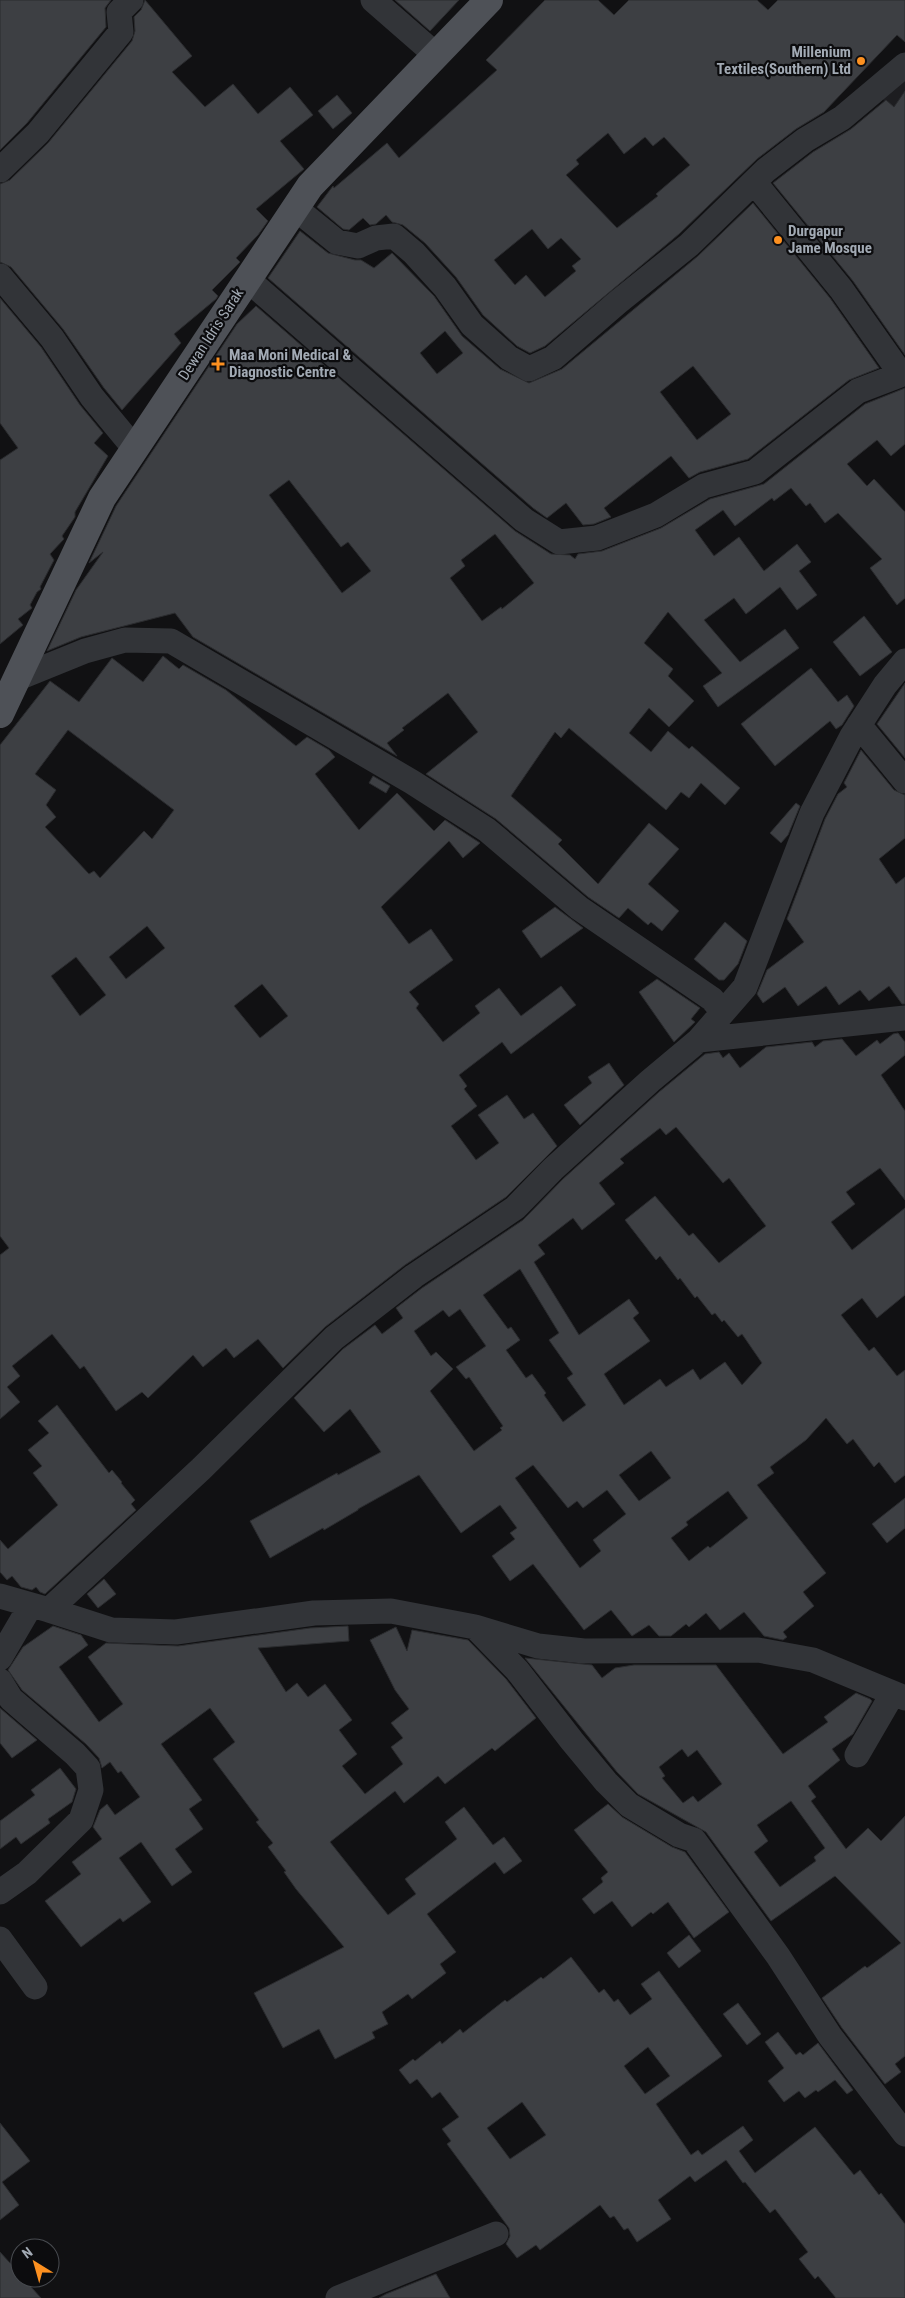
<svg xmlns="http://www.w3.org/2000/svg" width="905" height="2298" viewBox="0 0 905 2298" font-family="'Roboto Condensed',sans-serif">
	<rect width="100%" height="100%" fill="#111113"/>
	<path fill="#1d1d20" d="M905,67V117L878,96Z"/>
	<path fill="#3d3f43" stroke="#2b2c2f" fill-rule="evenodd" d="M0,0H111L105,8L106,27L27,123L0,150Z
		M145,0L192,56L172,72L205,107L233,84L258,114L290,87L313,115L280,141L304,169L256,209L268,221L258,235L236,258L240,262L212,290L218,296L216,299L174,334L181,343L122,410L104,388L63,329L11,267L0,262V184L10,180L48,143L132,41L135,31L134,17L141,10Z
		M395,0H459L430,31Z
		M545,0H598L614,15L629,0H757L768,10L778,0H905V42L897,35L824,112L796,129L757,159L679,234L545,346L530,353L517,346L483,315L456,277L425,243L403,225L392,222L386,215L376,224L370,225L363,218L349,230L343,229L317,207L333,186L334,188L387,143L399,158L497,70L486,60ZM608,133L624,154L645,137L653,146L664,137L690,165L656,194L658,196L617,228L566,175L579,164L576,160ZM532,229L548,249L561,238L581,259L572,266L576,271L545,297L526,275L515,285L494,260Z
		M905,91V355L853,281L773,183L813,152L851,129L886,100L894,107Z
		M337,95L352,113L333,129L318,111Z
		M753,203L830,298L879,368L849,380L748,459L700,472L689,478L671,456L604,508L611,517L594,524L583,525L566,503L547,518L533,508L268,278L300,231L328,253L355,260H361L374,268L392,253L434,296L462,336L500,369L529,383L562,369L698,256ZM445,331L463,353L437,374L420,353ZM693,366L731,414L697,440L660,392Z
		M0,298L41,347L80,405L103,433L94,443L108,456L75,512V517L62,536L64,539L50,554L54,560L40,587L41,589L37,592L30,605L32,608L18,619L23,625L0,644V460L18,448L0,423Z
		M256,306L515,531L551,554L570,555L575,559L578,554L602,551L661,528L710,499L764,484L865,404L905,388V444L891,456L877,440L847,464L867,486L874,479L905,512V598L897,605L870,568L882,559L838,513L825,523L810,503L806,506L791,488L774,501L772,498L735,526L723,510L695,530L714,556L739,537L764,571L797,544L811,562L799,571L817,595L797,610L780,587L746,614L734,598L704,620L740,662L785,629L799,648L718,707L703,686L722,673L668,612L644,643L673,669L668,676L694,701L669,727L649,708L629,733L651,752L668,731L689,749L692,746L740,788L725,805L701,783L689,798L681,792L666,810L569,728L561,738L555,732L511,796L562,840L558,844L598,884L649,823L679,849L648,884L679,911L662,931L651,922L648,925L628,908L619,918L588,897L496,819L426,774L478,732L448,693L402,728L404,730L387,743L397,756L193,637L175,613L81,637L47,651L76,590L103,552L89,563L116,506L237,324ZM289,480L341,547L348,542L371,571L342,593L269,495ZM495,534L534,583L502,609L501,607L482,621L450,578L465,566L461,560Z
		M864,616L892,652L860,676L833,642Z
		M163,656L179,669L183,665L226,690L296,746L307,737L329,750L335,757L315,774L359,830L397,793L434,831L445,820L480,843L463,858L449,841L381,907L409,944L431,929L453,960L409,992L419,1004L416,1008L443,1042L480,1013L475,1006L499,988L521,1016L561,986L576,1005L511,1054L502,1042L459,1075L467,1086L464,1089L477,1106L451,1126L476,1160L499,1143L478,1115L507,1095L524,1119L533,1113L557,1146L506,1197L405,1265L325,1327L283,1368L258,1339L234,1358L226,1348L203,1367L193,1355L148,1398L142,1392L116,1411L84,1366L80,1369L52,1334L12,1366L20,1376L7,1387L20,1402L0,1419V1255L9,1248L0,1236V745L50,681L79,702L112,658L143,682ZM68,730L174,810L152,839L144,831L100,878L94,871L89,874L45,827L56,817L46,805L56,790L35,774ZM147,926L165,948L126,979L109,957ZM76,957L106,995L80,1016L51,976ZM262,984L288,1016L260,1038L234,1006Z
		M811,668L838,702L847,695L854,706L842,725L836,729L830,721L775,766L741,724Z
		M905,683V758L877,724Z
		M861,750L894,790L905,795V838L879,859L896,884L905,877V1004H902L889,986L869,1001L860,990L839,1005L826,986L798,1006L785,987L763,1003L757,994L767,970L804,942L787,919L825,819L838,794L847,787L844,783Z
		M373,776L390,786L386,793L369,783Z
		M796,803L800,806L788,835L781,843L770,833Z
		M555,907L583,928L541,958L522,931Z
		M725,922L747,941L738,964L724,980H719L694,959Z
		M657,979L700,1008L691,1019L695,1022L674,1042L639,992Z
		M898,1033L905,1042V1055L881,1075L905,1111V1200L880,1168L846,1192L855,1204L831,1222L852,1250L905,1208V1295L877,1318L862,1298L841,1315L869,1351L874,1347L897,1376L905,1370V1475L895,1483L879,1462L874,1467L853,1439L847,1444L826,1418L806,1440L770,1467L774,1473L757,1485L826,1573L803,1592L814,1606L783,1632L787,1637L783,1640L764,1636L744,1612L720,1630L706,1613L689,1627L686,1624L671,1636H659L649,1625L632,1636L611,1610L584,1630L533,1564L510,1581L492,1556L515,1539L510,1533L517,1528L500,1505L461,1533L419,1475L358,1509V1510L324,1530L323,1528L270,1558L250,1521L337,1473L338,1475L381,1452L350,1409L324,1432L294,1398L343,1349L375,1325L382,1334L403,1318L396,1308L422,1288L523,1220L563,1179L659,1092L705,1054L719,1052L723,1058L729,1053L740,1068L766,1047L812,1042L815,1047L823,1041L842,1039L856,1056L877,1040L880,1044L893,1034ZM676,1127L723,1183L729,1178L766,1226L719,1263L693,1233L689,1236L655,1196L625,1220L656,1260L660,1256L678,1280L680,1278L695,1298L697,1296L712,1315L715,1313L722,1322L724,1320L738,1337L742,1334L762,1363L742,1385L725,1362L700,1380L693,1369L666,1387L660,1379L624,1405L604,1374L650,1341L633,1318L639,1313L629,1299L579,1335L534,1262L545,1254L538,1245L573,1218L582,1230L615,1204L599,1183L624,1163L620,1159L660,1128L666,1135ZM520,1269L559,1333L549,1340L573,1374L567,1378L586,1405L563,1422L544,1395L546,1393L532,1374L526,1378L506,1350L520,1340L511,1327L508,1329L483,1295ZM460,1309L486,1346L456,1367L466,1379L469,1377L503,1426L500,1428L502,1430L474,1451L430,1391L453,1369L436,1352L431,1356L414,1331L443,1310L449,1317ZM651,1451L671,1478L639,1501L619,1475ZM533,1465L568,1508L577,1501L583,1508L607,1490L626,1514L593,1540L601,1551L580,1568L515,1478ZM728,1491L748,1518L710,1548L708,1546L689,1561L671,1538L688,1525L686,1522Z
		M609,1063L624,1085L580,1125L564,1105L592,1083L588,1077Z
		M57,1405L109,1473L112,1470L122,1482L121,1483L135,1500L131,1504L136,1510L45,1594L40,1592L36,1587L32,1590L21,1587L12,1576L7,1580L0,1572V1540L8,1549L58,1505L33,1473L42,1466L28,1450L49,1433L38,1421Z
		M905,1498V1528L887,1543L872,1524Z
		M104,1579L116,1594L98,1608L87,1594Z
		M53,1626L81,1635L88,1645L59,1667L99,1722L123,1704L88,1657L106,1643L178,1646L310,1628L348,1626L349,1641L258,1648L286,1692L297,1683L308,1697L325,1684L352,1720L339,1730L357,1754L342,1766L365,1794L403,1764L391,1747L403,1738L391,1723L409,1709L395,1690L370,1640L396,1627L407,1651L412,1630L468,1640L506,1679L536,1718L495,1751L492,1748L445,1784L438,1776L404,1803L395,1791L330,1842L388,1915L416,1894L405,1879L457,1839L445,1822L464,1807L493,1845L504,1837L522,1861L504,1874L495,1862L427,1914L456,1952L440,1964L446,1973L412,1999L408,1994L382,2012L388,2024L372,2032L375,2038L335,2059L319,2029L283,2048L254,1993L344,1947L296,1889L284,1872L286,1871L268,1847L273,1843L256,1822L259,1820L213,1759L235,1742L210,1708L161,1744L202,1800L189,1809L203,1829L175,1849L192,1872L172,1886L141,1842L119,1858L151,1902L123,1922L120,1918L81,1947L45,1901L81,1874L72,1862L102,1839L93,1827L100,1810L107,1804L115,1815L140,1797L121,1771L118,1773L110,1762L102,1768L99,1758L86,1744L22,1690L8,1670L23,1647Z
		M525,1658L592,1665L602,1678L615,1668L634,1665H716L783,1754L828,1722L824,1717L856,1693L870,1699L872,1701L853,1734L832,1749L840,1760L808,1786L816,1797L811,1801L846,1849L868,1828L881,1841L905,1816V2056L895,2064L901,2072L885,2084L842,2028L822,1998L865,1966L867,1968L901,1943L835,1876L771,1921L706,1832L638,1794L617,1772ZM682,1749L688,1757L697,1750L722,1784L698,1802L693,1796L683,1803L662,1778L665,1776L659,1767ZM791,1801L825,1848L814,1857L816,1861L780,1887L754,1852L768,1841L757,1825Z
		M0,1708L37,1740L12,1758L0,1743Z
		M60,1768L76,1789L72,1802L48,1819L50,1823L21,1844L16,1837L0,1849V1821L35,1795L31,1790Z
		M608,1804L622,1817L672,1847L685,1852L729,1912L694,1938L668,1902L653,1914L651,1912L632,1927L612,1901L594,1914L582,1899L603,1882L601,1878L608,1872L574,1830Z
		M689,1935L701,1951L679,1968L667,1953Z
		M571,1957L599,1993L604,1989L614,2002L618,1999L630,2015L652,1999L641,1984L659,1971L722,2056L656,2104L691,2155L698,2150L702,2155L743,2126L753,2140L739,2151L755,2173L815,2127L854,2175L860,2170L879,2195L881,2193L905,2224V2298H836L818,2276L815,2279L799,2259L808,2252L775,2209L770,2213L745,2182L743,2183L726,2160L695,2182L690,2176L658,2200L671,2219L637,2242L628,2228L624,2230L614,2216L610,2218L600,2205L540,2250L536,2245L517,2258L506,2244L510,2236L509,2228L447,2144L451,2141L442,2129L459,2117L440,2092L432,2098L417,2079L410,2084L399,2070L413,2059L415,2061L440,2041L442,2044L460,2029L463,2033L505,2000L507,2002L541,1977L543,1979ZM648,2047L670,2076L645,2094L624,2066ZM522,2102L546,2135L510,2159L487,2128Z
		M738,2003L761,2034L747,2045L723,2014Z
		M778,2032L796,2055L800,2052L803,2055L818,2043L853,2090L847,2094L835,2080L818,2092L816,2090L805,2098L799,2091L784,2102L768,2081L784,2068L765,2042Z
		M0,2123L30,2161L2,2182L19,2205L0,2220Z
		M0,2252L20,2274V2278H23L41,2298H0Z
		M436,2274L450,2298H379L386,2294Z"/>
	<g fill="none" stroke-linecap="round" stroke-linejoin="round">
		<path stroke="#323438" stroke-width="25" d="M373,0L436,55
			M0,170L38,133L121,32L119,12L131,0
			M754,182L841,289L901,374
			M295,208L337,242L358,246L376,238L394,236L414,253L445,287L472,325L509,358L529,369L553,358L618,302L689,245L766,170L805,140L842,118L905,65
			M0,276L52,338L92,397L135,449
			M247,279L524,520L559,542L597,538L656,515L704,486L755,472L858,391L905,373
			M16,679L85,651L125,640L171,641L412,782L487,830L579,908L712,999L723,1012
			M859,725L905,781
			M699,1040L905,1018
			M0,1596L49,1610L111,1630L176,1632L314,1613L391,1611L475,1627L538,1646L584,1651L758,1650L813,1660L905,1698
			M49,1610L201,1469L334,1338L414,1276L515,1208L553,1169L650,1081L699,1040L745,987L812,813L852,736L885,685L905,661
			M477,1629L517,1670L572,1741L606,1782L629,1805L679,1835L694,1840L778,1956L830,2036L905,2134
			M0,1658L31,1605
			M0,1681L11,1699L75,1754L88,1768L91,1790L81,1820L27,1873L0,1892
			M857,1755L893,1693
			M0,1939L35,1987
			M338,2298L496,2234"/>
		<path stroke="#4e5157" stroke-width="28" d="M0,714L102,498L310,186L489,0"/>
	</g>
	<g fill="#fc9020" stroke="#0c0c0e" stroke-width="2">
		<circle cx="861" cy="61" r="5"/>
		<circle cx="778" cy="240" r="5"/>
		<path d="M215.5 356.5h5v5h5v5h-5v5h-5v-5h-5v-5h5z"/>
	</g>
	<g text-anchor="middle" stroke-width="4.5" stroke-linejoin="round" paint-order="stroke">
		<g font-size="15" font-weight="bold" fill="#a2aab4" stroke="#0c0c0e" text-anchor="start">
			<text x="851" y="57" text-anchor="end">Millenium<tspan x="851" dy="17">Textiles(Southern) Ltd</tspan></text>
			<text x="788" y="236">Durgapur<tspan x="788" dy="17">Jame Mosque</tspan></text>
			<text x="229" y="360">Maa Moni Medical &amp;<tspan x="229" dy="17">Diagnostic Centre</tspan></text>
		</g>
		<g font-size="15" fill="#a2aab4" stroke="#0c0c0e">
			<text transform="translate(211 334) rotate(-57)" y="5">Dewan Idris Sarak</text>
		</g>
	</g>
	<g transform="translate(35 2263) rotate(323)"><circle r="24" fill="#0c0c0e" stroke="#484b50"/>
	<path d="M0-4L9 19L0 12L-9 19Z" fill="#fc9020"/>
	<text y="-8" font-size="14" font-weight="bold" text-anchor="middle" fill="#a2aab4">N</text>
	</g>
</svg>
